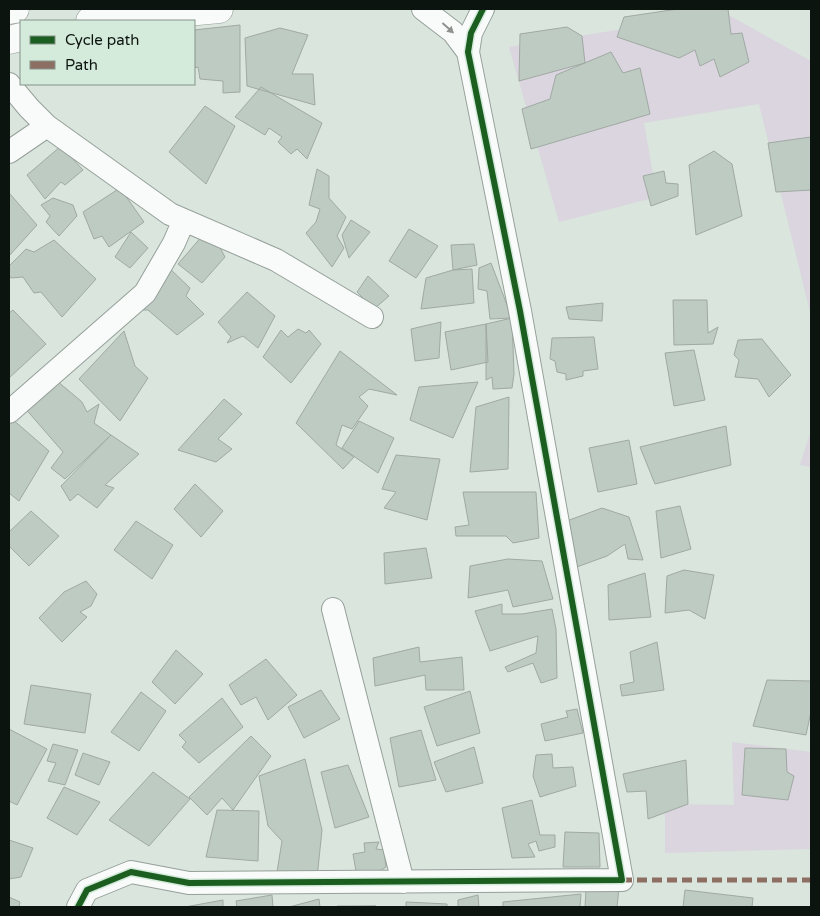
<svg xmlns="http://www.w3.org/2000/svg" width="820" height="916" viewBox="0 0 820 916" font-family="'Varela Round',sans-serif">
	<rect width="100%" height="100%" fill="#d9e5dd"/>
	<path fill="#dad5de" d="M725,13L811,61V316L759,104L644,123L657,197L559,222L509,47Z
		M811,430V467L800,465Z
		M732,742L811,752V849L665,853V804L734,805Z"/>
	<path fill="#becbc2" stroke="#a0a9a3" d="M678,9H728L731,34L742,33L749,62L720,77L714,59L700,66L695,50L679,58L617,37L624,17Z
		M240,25V92L223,93V81L200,79L198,67L194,68V30Z
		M567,27L582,36L585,63L519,81L520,34Z
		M280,28L308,35L292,74H313L315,105L247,86L245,38Z
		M611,52L623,73L640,68L650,114L531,149L522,109L550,99L556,75Z
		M261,87L322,123L307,159L297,149L291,154L278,142L282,137L269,128L265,135L235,117Z
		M205,106L235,126L206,184L169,152Z
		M811,137V190L776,192L768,143Z
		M61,146L83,170L65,185L61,182L45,199L27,175Z
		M714,151L732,164L742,216L696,235L689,165Z
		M317,169L329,176V198L346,217L337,236L344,248L332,267L306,233L316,222L320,209L309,205Z
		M664,171L666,183L678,184V196L651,206L643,176Z
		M120,188L144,222L109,247L102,236L94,239L83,212Z
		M10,194L37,225L9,256V195Z
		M53,198L73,205L77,216L59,236L46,222L50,216L41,205Z
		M351,220L370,232L349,258L342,235Z
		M409,229L438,246L416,278L389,261Z
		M131,232L148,248L130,268L115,257Z
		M203,235L216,240L225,257L202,283L178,264Z
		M54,240L96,279L62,317L41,292L34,293L23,277L11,278L9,275V266L26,249L34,252Z
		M474,244L477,265L453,270L451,245Z
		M491,263L512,318L490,319L487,291L478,289L479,268Z
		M167,266L190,288L186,296L204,314L177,335L148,310H141Z
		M472,269L474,303L421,309L426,278L453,270Z
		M368,276L389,296L374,309L357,292Z
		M247,292L275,316L258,348L243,336L227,343L231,337L218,322Z
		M673,300H707L708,333L718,327L713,344L674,345Z
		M603,303L602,321L569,319L566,307Z
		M13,310L46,344L9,378V313Z
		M512,318L514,374L512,388L493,389L492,377L486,380V324Z
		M441,322L439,358L415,361L411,329Z
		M486,324L488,362L451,370L445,332Z
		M298,329L306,333L309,330L321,344L291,383L263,357L281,330L288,337Z
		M124,331L135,366L148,378L120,421L79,379Z
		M594,337L598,369L583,371V376L566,380V374L557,372L555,361L550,359L552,338Z
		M762,339L791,375L769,397L758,379L735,377L739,360L734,355L738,340Z
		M694,350L705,400L674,406L665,353Z
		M340,351L397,395L369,389L359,397L368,406L352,429L342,425L336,445L354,457L343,469L296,423Z
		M50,375L82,402L87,412L99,404L94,423L111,435L65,479L51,468L63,452L24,407Z
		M478,382L453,438L410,420L419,387Z
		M509,397L508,469L470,472L476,407Z
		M224,399L242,414L218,439L232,449L216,462L178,450Z
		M11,418L49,451L19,501L9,493V421Z
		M359,421L394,438L378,473L342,448Z
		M726,426L731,465L655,484L640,447Z
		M111,435L139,454L105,485L114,488L97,508L78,494L70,501L61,486Z
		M629,440L637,484L598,492L589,448Z
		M396,455L440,459L427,520L384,508L396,492L382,489Z
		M195,484L223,511L201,537L174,509Z
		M463,492H536L539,538L513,543L506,536H456L455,527L469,525Z
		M680,506L691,549L661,558L656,511Z
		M602,508L629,517L643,560L628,559L625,544L607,556L574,568L564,522Z
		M31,511L59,536L29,566L9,546V532Z
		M136,521L173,545L152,579L114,550Z
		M426,548L432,578L385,584L384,553Z
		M508,559L542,561L553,599L513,607L508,590L468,598L470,566Z
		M684,570L714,575L705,619L689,610L665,613L667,576Z
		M645,573L651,617L609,620L608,585Z
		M86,581L97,594L91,606L80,612L87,617L62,642L39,618L64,592Z
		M502,604V614H522L552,609L556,629L557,678L541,683L533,663L508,672L505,667L536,653L538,636L490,651L475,611Z
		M657,642L664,690L622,696L620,685L634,682L630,652Z
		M419,647L420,662L462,657L464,690H426L425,675L375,686L373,658Z
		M176,650L203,674L175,704L152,682Z
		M266,659L297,695L268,720L256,697L241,705L229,685Z
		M767,680L811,681V712L806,735L753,726Z
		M31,685L91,694L85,733L24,724Z
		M321,690L340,719L304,738L288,707Z
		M470,691L480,733L437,746L424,707Z
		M141,692L166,711L139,751L111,732Z
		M222,698L243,727L199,763L182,747L186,742L179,735Z
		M577,709L583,733L545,741L541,724L568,717L566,711Z
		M9,729L47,749L17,805L9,801Z
		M421,730L436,780L399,787L390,738Z
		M251,736L271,756L233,810L222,798L207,815L189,797Z
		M53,744L78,750L65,785L48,781L56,763L47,761Z
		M474,747L483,783L446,792L434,762Z
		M745,748L786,749L787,772L794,776L788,800L742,795Z
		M83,753L110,762L99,785L75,775Z
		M552,754L553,768L573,767L576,786L540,797L533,776L536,755Z
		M305,759L322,830L317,878H276L282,841L268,826L259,776Z
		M686,760L688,804L648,819L646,791L627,792L623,774Z
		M348,765L369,817L335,828L321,772Z
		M153,772L190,799L149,846L109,820Z
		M64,787L100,802L77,835L47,818Z
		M532,800L540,835H555V847L539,851L536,841L528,844L535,857L512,858L502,808Z
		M217,810L259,811L258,861L206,857Z
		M565,832L599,833L600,867H563Z
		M9,840L33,848L21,877L9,879Z
		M379,842L376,849L384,850L386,867L377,873L356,871L353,854L365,852L364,843Z
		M619,888L617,907H585L586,889Z
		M685,890L753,898L752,907H683Z
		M581,894L580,907H503V902Z
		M272,895L273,907H237L236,901Z
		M478,895L479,907H458V900Z
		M9,897L20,902L19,907H9Z
		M319,899L320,907H289Z
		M223,900V907H185Z
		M406,902L447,904V907H406Z
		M337,906H376L337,907Z"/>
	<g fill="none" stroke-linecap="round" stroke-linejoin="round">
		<defs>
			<path id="street" d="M423,9L453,32L468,52
				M9,84L29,108L47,126L170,214L276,260L372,317
				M9,152L47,126
				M9,412L145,293L174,243L184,220
				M333,609L403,882
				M78,907L87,890L131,872L189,883L622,880L520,311L468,52L471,33L483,9"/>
			<path id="secondary" d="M9,10L15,9
				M90,21L219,9
				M9,40L21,37"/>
		</defs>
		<use href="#street" stroke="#96a09a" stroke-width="24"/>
		<use href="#secondary" stroke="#96a09a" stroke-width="29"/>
		<use href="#street" stroke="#f9fbfa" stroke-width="22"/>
		<use href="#secondary" stroke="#f9fbfa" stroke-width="28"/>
		<path stroke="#8d6e63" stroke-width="5" stroke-dasharray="10 5" stroke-linecap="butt" d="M622,880H811"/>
		<defs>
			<path id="cycleway" d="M78,907L87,890L131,872L189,883L622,880L520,311L468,52L471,33L483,9"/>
		</defs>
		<use href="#cycleway" stroke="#d4eadb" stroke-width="9"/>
		<use href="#cycleway" stroke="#1b5e20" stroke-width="6"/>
	</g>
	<defs><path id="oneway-solid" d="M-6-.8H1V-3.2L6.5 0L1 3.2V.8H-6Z" transform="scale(1.25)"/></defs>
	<use fill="#8e9390" href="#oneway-solid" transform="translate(448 28) rotate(42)"/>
	<rect width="820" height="916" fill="none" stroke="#0c140f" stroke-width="20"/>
	<rect x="20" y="20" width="175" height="65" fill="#d4eadb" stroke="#849489"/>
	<rect x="30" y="36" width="25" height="8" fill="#1b5e20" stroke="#849489"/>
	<text x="65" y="45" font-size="15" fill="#0c140f">Cycle path</text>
	<rect x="30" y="61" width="25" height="8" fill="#8d6e63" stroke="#849489"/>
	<text x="65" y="70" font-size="15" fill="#0c140f">Path</text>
</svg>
